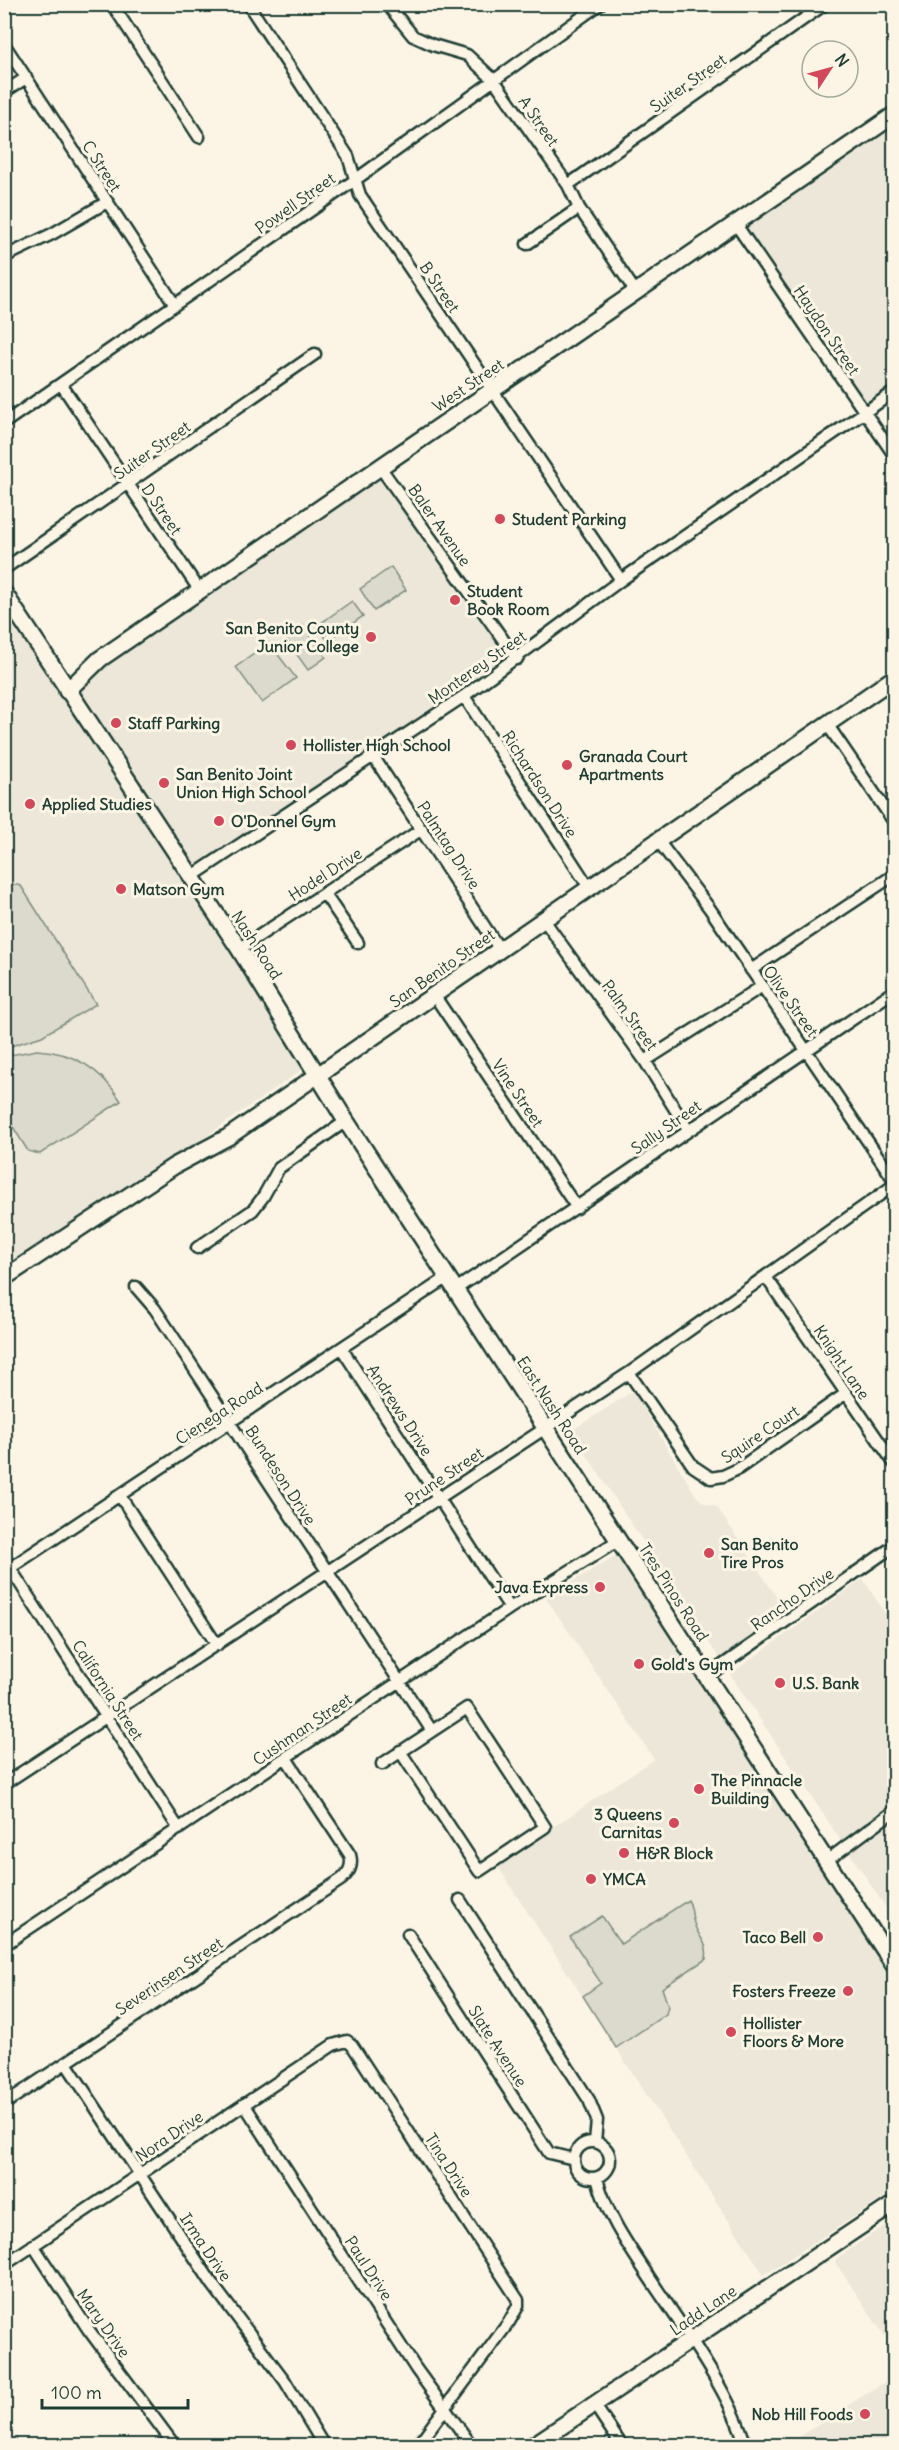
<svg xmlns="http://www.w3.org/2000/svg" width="899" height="2450" viewBox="0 0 899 2450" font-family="Delius,sans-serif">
	<rect width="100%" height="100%" fill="#fcf5e5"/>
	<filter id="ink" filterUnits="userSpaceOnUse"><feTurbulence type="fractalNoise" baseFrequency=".0167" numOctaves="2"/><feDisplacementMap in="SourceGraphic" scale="12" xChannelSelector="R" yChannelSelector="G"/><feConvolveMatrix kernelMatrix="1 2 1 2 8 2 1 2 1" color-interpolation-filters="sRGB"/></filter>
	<g filter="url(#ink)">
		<path fill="#ece7d8" d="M894,115V392L865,412L735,223Z
			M379,470L510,654L186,878L306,1067L5,1276L4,600L62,687Z
			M633,1391L696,1496L704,1503L717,1507L787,1613L719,1658L571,1431Z
			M621,1552L725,1711L894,1980V2191L764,2275L497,1865L654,1759L546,1598Z
			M863,1579L894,1627V1808L843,1844L730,1674Z
			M894,1817V1920L847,1849Z
			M894,2219V2350L835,2262L837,2258Z
			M894,2376V2445H786Z"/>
		<path fill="#dcdacc" stroke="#7e8c80" stroke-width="1.5" d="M391,567L406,590L374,611L360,589Z
			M352,601L363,616L328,641L317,626Z
			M303,625L326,657L308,670L285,638Z
			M269,643L296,678L262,703L236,667Z
			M7,883L21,886L96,1004L42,1036L5,1048L4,885Z
			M37,1050C74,1052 101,1069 121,1101L40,1154L28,1151L5,1114V1056Z
			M688,1900C693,1908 691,1915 694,1923C698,1938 709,1942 706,1959L662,1988L668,2006L666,2014L616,2048L583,1996L601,1983L570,1937L602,1916L621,1944Z"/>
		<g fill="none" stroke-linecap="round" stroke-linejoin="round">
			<defs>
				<path id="street" d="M112,4L199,137
					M248,4L348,156L360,195L621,580
					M387,4L413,36L433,45L467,55L494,80L568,185L579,208L635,291
					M4,44L175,305
					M4,92L26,78
					M568,185L825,4
					M735,223L894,455
					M527,244L579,208
					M4,257L52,234L107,202
					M61,384L200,591
					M4,423L355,180L600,4
					M380,467L517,659
					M4,569L315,354
					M464,696L590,889
					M827,724L894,822
					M373,756L500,950
					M659,842L710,909L894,1180
					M191,877L464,696L621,580L894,392
					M324,893L358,943
					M544,920L645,1061L688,1130
					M245,945L422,829
					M751,970L894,875
					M434,995L577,1208
					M645,1061L761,987
					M197,1248L253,1210L263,1197L279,1168L346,1121
					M766,1277L894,1463
					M136,1287L155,1309L432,1731
					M456,1289L894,991
					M342,1349L510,1608
					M629,1373L693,1466L711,1478L723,1476L738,1469L845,1394
					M120,1496L217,1645
					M10,1568L179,1829
					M4,1572L448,1277
					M707,1676L894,1546
					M382,1764L467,1708L545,1827L479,1871L400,1751
					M4,1784L629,1373L894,1185
					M825,1862L894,1811
					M460,1900L589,2100L597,2120L595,2142
					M408,1934L549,2153L574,2159
					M4,1945L510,1608L619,1540
					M66,2063L213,2285L285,2381L324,2446
					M4,2104L342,1879C349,1872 353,1866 350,1855L286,1758
					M244,2104L416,2369L472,2446
					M574 2160a18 18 0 1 1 36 0a18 18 0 1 1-36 0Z
					M597,2178C606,2213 625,2241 645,2271C679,2323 728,2387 746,2446
					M33,2245L88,2329L175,2446
					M4,2265L333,2045L347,2041L352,2045L518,2300V2306L509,2322L417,2446
					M594,2404L622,2446"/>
				<path id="secondary" d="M4,593L238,947L346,1121L894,1965
					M67,691L100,659L894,115
					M4,1278L174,1166L228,1137L894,678
					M532,2446L894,2204"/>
			</defs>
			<use href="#street" stroke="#1f3d34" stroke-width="15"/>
			<use href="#secondary" stroke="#1f3d34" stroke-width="20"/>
			<use href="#street" stroke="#fcf5e5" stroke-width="10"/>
			<use href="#secondary" stroke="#fcf5e5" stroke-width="15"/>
		</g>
	</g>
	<g fill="#d1495b" stroke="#fcf5e5" stroke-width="2">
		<circle cx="500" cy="519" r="6"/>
		<circle cx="455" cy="600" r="6"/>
		<circle cx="371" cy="637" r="6"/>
		<circle cx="116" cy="723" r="6"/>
		<circle cx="291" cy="745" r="6"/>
		<circle cx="567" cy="765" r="6"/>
		<circle cx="164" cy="783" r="6"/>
		<circle cx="30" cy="804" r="6"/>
		<circle cx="219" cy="821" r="6"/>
		<circle cx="121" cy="889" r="6"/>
		<circle cx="709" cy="1553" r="6"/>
		<circle cx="600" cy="1587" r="6"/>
		<circle cx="639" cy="1664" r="6"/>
		<circle cx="780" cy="1683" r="6"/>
		<circle cx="699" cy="1789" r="6"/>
		<circle cx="674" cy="1823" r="6"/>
		<circle cx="624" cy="1853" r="6"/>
		<circle cx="591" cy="1879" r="6"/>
		<circle cx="818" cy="1937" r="6"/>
		<circle cx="848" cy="1991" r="6"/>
		<circle cx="731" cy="2032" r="6"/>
		<circle cx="865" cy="2414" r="6"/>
	</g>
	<g text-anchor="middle" stroke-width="6" stroke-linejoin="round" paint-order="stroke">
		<g font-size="16" fill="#1f3d34" stroke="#fcf5e5">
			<text transform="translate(688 83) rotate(-35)" y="6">Suiter Street</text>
			<text transform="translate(539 121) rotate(55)" y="6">A Street</text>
			<text transform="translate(102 166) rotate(57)" y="6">C Street</text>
			<text transform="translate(295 203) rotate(-35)" y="6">Powell Street</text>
			<text transform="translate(440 287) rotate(56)" y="6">B Street</text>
			<text transform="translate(827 330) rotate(56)" y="6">Haydon Street</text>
			<text transform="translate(468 385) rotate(-34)" y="6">West Street</text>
			<text transform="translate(152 450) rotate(-35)" y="6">Suiter Street</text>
			<text transform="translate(162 509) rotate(56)" y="6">D Street</text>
			<text transform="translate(440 525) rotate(55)" y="6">Baler Avenue</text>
			<text transform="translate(477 667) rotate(-35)" y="6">Monterey Street</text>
			<text transform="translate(540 784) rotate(57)" y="6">Richardson Drive</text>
			<text transform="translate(449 845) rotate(57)" y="6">Palmtag Drive</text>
			<text transform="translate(325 874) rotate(-33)" y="6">Hodel Drive</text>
			<text transform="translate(257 945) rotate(57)" y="6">Nash Road</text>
			<text transform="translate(442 968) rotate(-35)" y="6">San Benito Street</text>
			<text transform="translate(791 1001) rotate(55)" y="6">Olive Street</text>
			<text transform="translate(630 1015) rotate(54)" y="6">Palm Street</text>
			<text transform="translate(518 1093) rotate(56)" y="6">Vine Street</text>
			<text transform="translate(666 1127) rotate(-35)" y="6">Sally Street</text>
			<text transform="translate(842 1362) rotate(56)" y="6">Knight Lane</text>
			<text transform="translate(552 1405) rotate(57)" y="6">East Nash Road</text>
			<text transform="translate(400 1410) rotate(57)" y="6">Andrews Drive</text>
			<text transform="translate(219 1413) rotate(-33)" y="6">Cienega Road</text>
			<text transform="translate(760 1434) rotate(-34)" y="6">Squire Court</text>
			<text transform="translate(281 1475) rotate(57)" y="6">Bundeson Drive</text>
			<text transform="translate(444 1476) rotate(-34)" y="6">Prune Street</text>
			<text transform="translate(674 1592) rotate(57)" y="6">Tres Pinos Road</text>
			<text transform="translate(792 1599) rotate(-35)" y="6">Rancho Drive</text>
			<text transform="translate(108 1690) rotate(57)" y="6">California Street</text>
			<text transform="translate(302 1729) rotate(-34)" y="6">Cushman Street</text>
			<text transform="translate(169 1976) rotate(-34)" y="6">Severinsen Street</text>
			<text transform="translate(498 2046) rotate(57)" y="6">Slate Avenue</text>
			<text transform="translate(169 2136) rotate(-34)" y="6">Nora Drive</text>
			<text transform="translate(449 2165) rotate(57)" y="6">Tina Drive</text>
			<text transform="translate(206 2247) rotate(56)" y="6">Irma Drive</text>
			<text transform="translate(369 2268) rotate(57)" y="6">Paul Drive</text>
			<text transform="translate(703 2310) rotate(-34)" y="6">Ladd Lane</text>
			<text transform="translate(104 2323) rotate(55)" y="6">Mary Drive</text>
		</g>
		<g font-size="16" font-weight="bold" fill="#1f3d34" stroke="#fcf5e5" text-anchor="start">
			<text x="512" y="525">Student Parking</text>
			<text x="467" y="597">Student<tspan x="467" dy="18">Book Room</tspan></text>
			<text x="359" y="634" text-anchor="end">San Benito County<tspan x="359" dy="18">Junior College</tspan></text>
			<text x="128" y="729">Staff Parking</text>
			<text x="303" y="751">Hollister High School</text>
			<text x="579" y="762">Granada Court<tspan x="579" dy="18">Apartments</tspan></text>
			<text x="176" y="780">San Benito Joint<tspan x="176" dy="18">Union High School</tspan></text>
			<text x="42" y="810">Applied Studies</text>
			<text x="231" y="827">O'Donnel Gym</text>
			<text x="133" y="895">Matson Gym</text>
			<text x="721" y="1550">San Benito<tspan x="721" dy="18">Tire Pros</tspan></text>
			<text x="588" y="1593" text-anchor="end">Java Express</text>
			<text x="651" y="1670">Gold's Gym</text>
			<text x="792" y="1689">U.S. Bank</text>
			<text x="711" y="1786">The Pinnacle<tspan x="711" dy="18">Building</tspan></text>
			<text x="662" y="1820" text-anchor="end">3 Queens<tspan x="662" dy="18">Carnitas</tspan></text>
			<text x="636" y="1859">H&amp;R Block</text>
			<text x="603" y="1885">YMCA</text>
			<text x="806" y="1943" text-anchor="end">Taco Bell</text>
			<text x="836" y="1997" text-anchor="end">Fosters Freeze</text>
			<text x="743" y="2029">Hollister<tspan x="743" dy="18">Floors &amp; More</tspan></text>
			<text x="853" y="2420" text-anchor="end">Nob Hill Foods</text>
		</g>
	</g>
	<rect width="899" height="2450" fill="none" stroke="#fcf5e5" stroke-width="24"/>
	<rect x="12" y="12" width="875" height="2426" fill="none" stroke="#1f3d34" stroke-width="2" filter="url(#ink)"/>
	<g transform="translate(830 69) rotate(54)"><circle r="28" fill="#fcf5e5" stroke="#a4ab9e" stroke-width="1.5"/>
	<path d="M0-4.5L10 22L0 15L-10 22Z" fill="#d1495b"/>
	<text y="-9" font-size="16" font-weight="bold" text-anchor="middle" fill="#1f3d34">N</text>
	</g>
	<path d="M42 2399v9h146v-9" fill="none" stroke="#1f3d34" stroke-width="3"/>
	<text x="51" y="2399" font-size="18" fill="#1f3d34" stroke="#fcf5e5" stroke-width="4.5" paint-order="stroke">100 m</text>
</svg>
